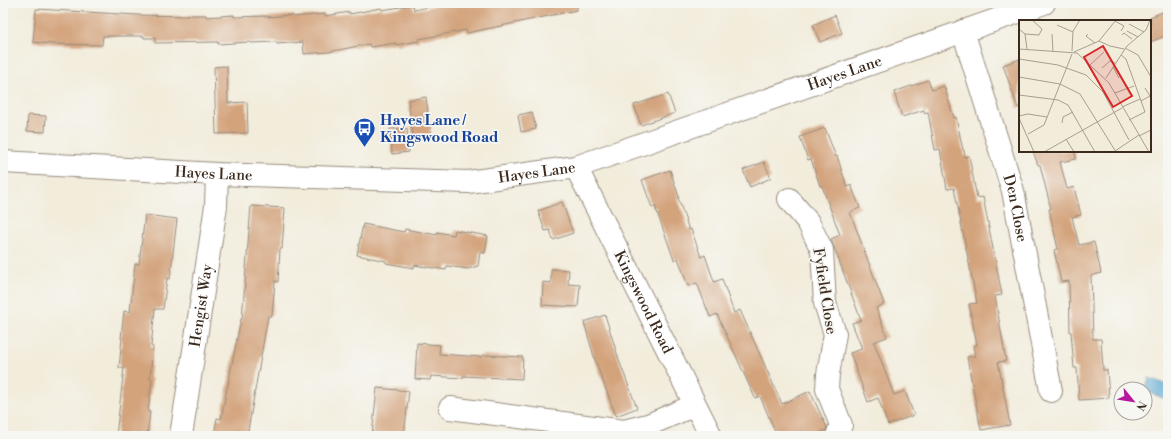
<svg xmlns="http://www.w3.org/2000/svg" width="1171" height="439" viewBox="0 0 1171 439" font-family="'Libre Bodoni',serif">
	<rect width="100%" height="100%" fill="#f6f6f2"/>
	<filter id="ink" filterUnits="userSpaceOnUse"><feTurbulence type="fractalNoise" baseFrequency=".025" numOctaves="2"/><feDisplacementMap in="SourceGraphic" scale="8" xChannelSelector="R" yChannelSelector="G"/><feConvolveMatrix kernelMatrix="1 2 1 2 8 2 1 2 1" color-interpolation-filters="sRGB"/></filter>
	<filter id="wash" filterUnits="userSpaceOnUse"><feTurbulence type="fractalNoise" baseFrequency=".012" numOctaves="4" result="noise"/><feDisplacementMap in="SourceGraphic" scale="16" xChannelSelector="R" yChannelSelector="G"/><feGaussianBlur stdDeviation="0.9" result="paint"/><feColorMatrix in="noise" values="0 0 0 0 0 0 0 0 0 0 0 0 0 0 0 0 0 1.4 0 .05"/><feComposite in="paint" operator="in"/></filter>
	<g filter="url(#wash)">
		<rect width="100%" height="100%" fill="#f2ecdb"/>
		<path fill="#5ba8d4" stroke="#4b6979" d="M1149,378L1168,385V400L1145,391V389Z"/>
		<g id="blocks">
			<path fill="#d3a37b" d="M448,3H577V10L467,33L466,30L419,39V41L396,45V43L370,47L369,44L328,52L304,54L303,42L277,44V42L250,43V42L218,44V42L155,43V38H144V36H103L102,45L52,44L33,42L36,9L137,15L188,16V15H206V17L234,15V17L267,16V17L293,15V17L325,14V16L350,12V14L381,8L382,10L413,5L414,10Z
				M1168,10V35L1150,42V17Z
				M835,15L842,33L820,42L813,25Z
				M1020,59V107L1018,108L1003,65Z
				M227,66L228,103L247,102L248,133L216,134L214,67Z
				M928,80L932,90L944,86L954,118L956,117L963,150H964L965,157L969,156L977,198L983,197L1002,295L995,296L1006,361L998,362L1010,425L981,430L967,357L975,356L973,346L977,345L969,304L977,303L954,188L947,189L940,149L935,150L928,112L924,113V110L902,117L894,92Z
				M668,94L675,113L641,125L634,105Z
				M426,97L431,135L413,137L408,100Z
				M532,112L536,129L521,132L518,115Z
				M28,115L46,116L45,132L27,131Z
				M407,128L409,152L392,154L390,129Z
				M825,128L836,157L837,156L847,187L851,185L860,208L850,212L884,304L876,308L887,337L874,342L894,395L905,391L914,415L888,425L878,398L868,402L850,353L862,349L852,323L861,320L831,239L840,235L822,186H820L811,159L808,160L800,137Z
				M1033,151H1075L1076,159L1060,162L1067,189L1074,187L1081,215L1072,217L1079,245L1094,242L1101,273L1091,276L1093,339H1101L1103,370H1107L1109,398L1079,400L1077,368H1074L1071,332H1070L1069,281L1061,282L1054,250L1058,249L1049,209H1051L1040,165H1038Z
				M764,162L771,178L750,187L743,170Z
				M670,170L679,197L678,198L689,230L691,229L701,257L705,255L714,282L722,279L734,313L740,310L782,404L810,391L827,428L826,430L813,436H777L760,396L755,398L717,314L710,317L697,283L688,286L678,258L674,260L655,206L652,208L642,180Z
				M562,202L573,233L553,240L550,230L545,231L538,211Z
				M251,206L285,208L282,249H280L278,282L275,281L272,316H268L247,436H214L217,418L221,419L241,319H242Z
				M145,215L177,219L170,279L167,278L163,309H155L151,346L153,347L150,378L152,379L148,412H150L147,436H116L124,368H119L122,338H121L124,311L130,312L135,264H139Z
				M363,224L404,232L405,229L437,235V232L454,235L455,230L488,236L485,253L480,252L478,266L468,269L447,266L446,270L414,265V268L386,263V261L357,255Z
				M551,269L569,270L568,284L580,285L578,307L542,305L543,282L551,283Z
				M605,315L620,363L637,408L616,416L595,360L584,322Z
				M417,343L440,345L439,354L482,357V355L523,357L522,379L463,376V378L431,376L430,380L415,379Z
				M377,388L409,391L404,436H386L372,435Z"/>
		</g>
	</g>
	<g filter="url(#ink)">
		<use href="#blocks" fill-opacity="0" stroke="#968b7c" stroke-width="1"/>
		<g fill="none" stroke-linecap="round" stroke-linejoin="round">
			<defs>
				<g id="minor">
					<path id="s1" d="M963,31L1013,191L1051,391"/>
					<path id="s2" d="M576,167L711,436"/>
					<path d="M789,199L808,222L822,250L825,303L835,334L828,374L827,389L841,425L837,436"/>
					<path d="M450,408L624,431L648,425L695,405"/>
					<path id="s3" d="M181,436L216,206L217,174"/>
				</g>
				<g id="major">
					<path id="s4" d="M3,162L217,174L468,182L576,167L1044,3"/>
				</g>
			</defs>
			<use href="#minor" stroke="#968b7c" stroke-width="24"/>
			<use href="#major" stroke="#968b7c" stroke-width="24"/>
			<use href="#minor" stroke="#fff" stroke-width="22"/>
			<use href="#major" stroke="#fff" stroke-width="22"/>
		</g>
	</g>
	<defs>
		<symbol id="bus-pin" viewBox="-11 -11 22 30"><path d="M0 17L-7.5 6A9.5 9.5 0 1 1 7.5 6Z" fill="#1a4fb4" stroke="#f6f6f2"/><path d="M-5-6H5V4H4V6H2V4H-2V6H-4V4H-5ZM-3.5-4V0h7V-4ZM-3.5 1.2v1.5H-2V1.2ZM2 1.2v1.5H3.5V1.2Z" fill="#fff"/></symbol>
	</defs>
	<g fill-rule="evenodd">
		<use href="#bus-pin" x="352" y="116" width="25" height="34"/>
	</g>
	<g text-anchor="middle" stroke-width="3.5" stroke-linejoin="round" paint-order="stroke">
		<g font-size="15" fill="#3b2a1e" stroke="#f6f6f2">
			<text dy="5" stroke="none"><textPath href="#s4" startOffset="859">Hayes Lane</textPath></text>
			<text dy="5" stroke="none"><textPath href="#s4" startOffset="535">Hayes Lane</textPath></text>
			<text dy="5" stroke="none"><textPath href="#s4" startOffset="211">Hayes Lane</textPath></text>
			<text dy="5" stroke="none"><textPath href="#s1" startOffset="185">Den Close</textPath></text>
			<text transform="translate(825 291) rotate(81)" y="5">Fyfield Close</text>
			<text dy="5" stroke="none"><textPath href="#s2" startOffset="151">Kingswood Road</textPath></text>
			<text dy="5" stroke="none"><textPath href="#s3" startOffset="132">Hengist Way</textPath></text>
		</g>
		<g font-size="15" font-weight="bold" fill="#164399" stroke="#f6f6f2" text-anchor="start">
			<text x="380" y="125">Hayes Lane /<tspan x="380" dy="17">Kingswood Road</tspan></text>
		</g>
	</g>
	<g transform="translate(1019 20)">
		<rect width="132" height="132" fill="#f2ecdb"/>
		<path fill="none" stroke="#a99e8f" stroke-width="1" d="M96,1L105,6L102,11M110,4L125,12M38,5L54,12M0,9L6,14L8,29M108,11L119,17M6,14L20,15L23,9L13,0M33,14L34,32M69,14L67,16L76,23M103,15L105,13L113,19M80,21L91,26L105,29M106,28L119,35L132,57M0,29L58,33L90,63L130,132M53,31L54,11L61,0M55,32L80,21L97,0M102,35L107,39L126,92L110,100M0,39L39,45L67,55L84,72L110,120M71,45L85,32M94,47L100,58M83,48L91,41L96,43M0,57L41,64L61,74L97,132M87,58L108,26L127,10L131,0M96,73L115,66M0,75L39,80L49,85L76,132M122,81L131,76L126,68M103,87L121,79M0,96L9,94L28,97M0,98L15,132M43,103L44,97L54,92M9,114L25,105L53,34M120,116L132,110M47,119L55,132M96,131L120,115M25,132L103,88"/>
		<path fill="#d62828" fill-opacity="0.15" stroke="#d62828" stroke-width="2" d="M84,26L113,76L94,87L65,37Z"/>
		<rect width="132" height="132" fill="none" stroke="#3b2a1e" stroke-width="2"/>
	</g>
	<rect width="1171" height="439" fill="none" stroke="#f6f6f2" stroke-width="16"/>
	<g transform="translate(1133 401) rotate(120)"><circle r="19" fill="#f6f6f2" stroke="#aba49d"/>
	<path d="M0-3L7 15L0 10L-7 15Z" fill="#b5179e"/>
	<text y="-6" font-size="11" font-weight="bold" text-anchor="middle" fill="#3b2a1e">N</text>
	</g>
</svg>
